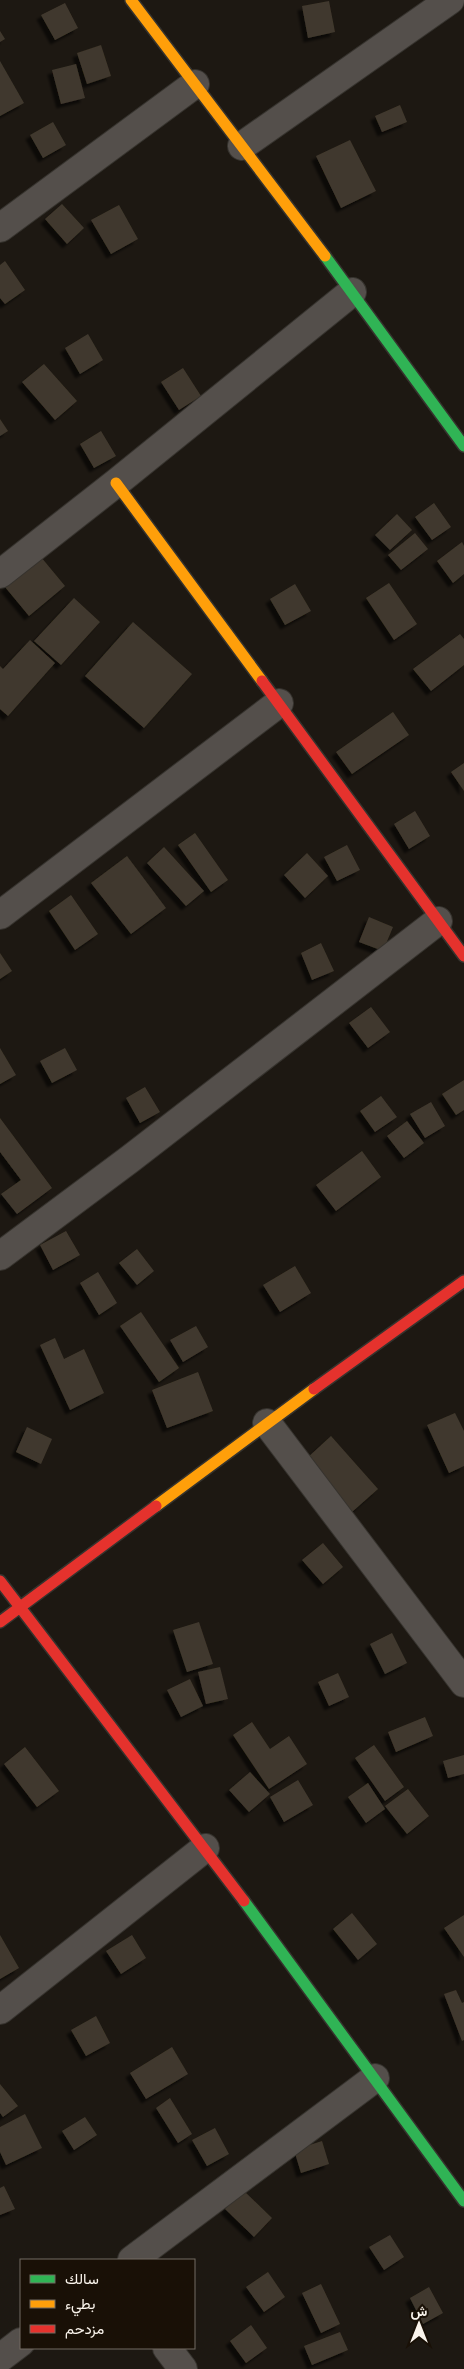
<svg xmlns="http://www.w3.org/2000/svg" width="464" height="2369" viewBox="0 0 464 2369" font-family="'Alegreya Sans',Vazirmatn,sans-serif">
	<defs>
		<filter id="shadow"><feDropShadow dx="-4.5" dy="4.5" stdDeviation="1" flood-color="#0009"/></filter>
	</defs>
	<rect width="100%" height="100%" fill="#1d1812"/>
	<path fill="#41392d" filter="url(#shadow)" d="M329,1L335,32L308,38L302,6Z
		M65,3L78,28L55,40L41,15Z
		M0,31L5,39L0,42Z
		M101,45L111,76L87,84L77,53Z
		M0,61L24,103L0,116Z
		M76,64L85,98L61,104L52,70Z
		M400,105L407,122L382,132L375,116Z
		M53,122L66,145L43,158L30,135Z
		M350,140L376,191L341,208L316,156Z
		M62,204L84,228L67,244L45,219Z
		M119,205L138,239L111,254L91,220Z
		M5,261L25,290L5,304L0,298V265Z
		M88,334L103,360L80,374L65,348Z
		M44,364L77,401L55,420L22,382Z
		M183,368L201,396L179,410L161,382Z
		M0,419L8,431L0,436Z
		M101,431L116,456L94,468L80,444Z
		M434,503L451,527L432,540L415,517Z
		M397,514L412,530L390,550L375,535Z
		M415,533L428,549L401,570L388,555Z
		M462,542L464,546V574L453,583L437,561Z
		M41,557L65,586L29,616L5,587Z
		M389,583L417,624L394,640L366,598Z
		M295,584L311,611L285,625L270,599Z
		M74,598L100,622L61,665L34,641Z
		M133,622L192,674L144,728L85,676Z
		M460,634L464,639V665L431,691L413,669Z
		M30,640L55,663L8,716L0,709V666L3,669Z
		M393,712L409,735L352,774L336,752Z
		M464,763V791L451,772Z
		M415,811L430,836L409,849L394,824Z
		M195,833L228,880L211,892L178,845Z
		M347,845L360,870L337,881L324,857Z
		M164,847L204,891L186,906L147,863Z
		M307,853L328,876L305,898L284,875Z
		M127,856L166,908L131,934L91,883Z
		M71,895L98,934L75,950L49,911Z
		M369,917L393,927L383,951L359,942Z
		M321,943L334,971L312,980L301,953Z
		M0,953L12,971L0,979Z
		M371,1007L390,1032L368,1048L349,1023Z
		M0,1048L16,1075L0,1084Z
		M65,1048L77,1070L52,1083L40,1061Z
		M464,1080V1110L456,1115L442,1094Z
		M145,1087L160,1112L140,1123L126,1098Z
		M381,1096L397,1117L375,1132L360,1111Z
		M431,1102L445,1126L425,1138L410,1114Z
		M0,1118L52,1188L17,1214L1,1194L21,1180L0,1152Z
		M407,1121L424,1143L404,1158L387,1136Z
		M362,1151L381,1177L336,1211L316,1185Z
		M66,1231L80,1255L53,1270L40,1245Z
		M137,1249L154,1271L137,1285L119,1263Z
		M295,1266L311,1293L280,1312L263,1285Z
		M98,1272L117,1303L99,1315L80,1283Z
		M141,1312L179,1368L159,1382L120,1326Z
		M196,1326L208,1347L183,1362L170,1340Z
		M55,1338L64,1359L84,1349L104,1393L70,1410L40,1345Z
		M198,1372L213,1411L167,1428L152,1390Z
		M455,1413L464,1431V1466L449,1473L427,1425Z
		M27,1427L52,1439L41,1464L16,1452Z
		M331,1436L378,1489L352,1512L306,1459Z
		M323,1543L343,1567L323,1584L302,1560Z
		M199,1622L213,1664L187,1672L173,1630Z
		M392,1633L407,1663L385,1674L370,1644Z
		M220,1667L228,1699L206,1704L198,1672Z
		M338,1673L349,1697L329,1706L318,1682Z
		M190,1679L203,1706L181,1717L167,1690Z
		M425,1717L433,1736L396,1752L388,1732Z
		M252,1722L270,1749L289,1736L307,1764L269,1789L233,1735Z
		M374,1745L404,1787L385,1801L355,1758Z
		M25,1747L59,1791L37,1807L4,1764Z
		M464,1755V1774L448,1778L443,1761Z
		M250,1772L270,1794L249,1812L229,1790Z
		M298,1780L313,1805L284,1822L270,1797Z
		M368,1783L385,1809L366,1823L348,1797Z
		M408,1789L429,1816L407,1834L385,1806Z
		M352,1913L377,1944L358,1960L333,1929Z
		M464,1915V1957L444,1928Z
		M0,1935L19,1968L0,1979Z
		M132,1935L146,1958L121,1974L106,1951Z
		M456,1990L462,2003L464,2002V2040L462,2041L444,1994Z
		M96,2016L110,2043L86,2056L71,2030Z
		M172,2047L188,2074L146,2099L130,2073Z
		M0,2084L18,2106L3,2117L0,2113Z
		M170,2098L192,2134L178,2143L156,2108Z
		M25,2114L42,2148L6,2165L0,2152V2127Z
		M85,2117L97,2135L74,2150L62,2131Z
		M215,2128L229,2154L207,2166L192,2140Z
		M322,2141L329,2164L301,2173L294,2150Z
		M4,2186L15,2209L0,2215V2188Z
		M243,2190L272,2218L254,2237L225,2209Z
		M390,2235L404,2257L384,2270L369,2247Z
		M268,2272L285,2297L264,2312L246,2287Z
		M321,2284L340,2324L321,2333L302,2293Z
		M429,2287L443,2313L423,2324L410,2298Z
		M251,2325L267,2348L246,2363L230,2341Z
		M340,2332L348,2350L312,2365L304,2346Z"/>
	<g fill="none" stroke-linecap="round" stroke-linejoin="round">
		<defs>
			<path id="street" d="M242,146L450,0
				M0,228L195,84
				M0,574L116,483L352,292
				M0,915L279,703
				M0,1256L130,1159L438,921
				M267,1423L464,1683
				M0,2010L205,1848
				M132,2260L375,2078
				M167,2348L183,2369
				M0,2358L21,2342"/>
			<path id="fast" d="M325,256L464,446
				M244,1901L464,2201"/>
			<path id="slow" d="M131,0L325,256
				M116,483L262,681
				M156,1506L314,1389"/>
			<path id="jam" d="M262,681L464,956
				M314,1389L464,1281
				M0,1581L244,1901
				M0,1622L156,1506"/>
		</defs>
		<use href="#street" stroke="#36332e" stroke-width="30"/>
		<use href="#fast" stroke="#36332e" stroke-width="14"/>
		<use href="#slow" stroke="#36332e" stroke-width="14"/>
		<use href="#jam" stroke="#36332e" stroke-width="14"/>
		<use href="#street" stroke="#544f4b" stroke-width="28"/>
		<use href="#fast" stroke="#30b455" stroke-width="11"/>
		<use href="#slow" stroke="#ff9f0a" stroke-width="11"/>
		<use href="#jam" stroke="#e5322d" stroke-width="11"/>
	</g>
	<rect x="20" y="2259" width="175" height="90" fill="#191006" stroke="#736b62"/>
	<rect x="30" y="2275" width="25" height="8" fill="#30b455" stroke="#736b62"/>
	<text x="65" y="2284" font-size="15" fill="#faf4ec">سالك</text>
	<rect x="30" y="2300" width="25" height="8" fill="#ff9f0a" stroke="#736b62"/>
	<text x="65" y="2309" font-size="15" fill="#faf4ec">بطيء</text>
	<rect x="30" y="2325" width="25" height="8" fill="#e5322d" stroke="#736b62"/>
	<text x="65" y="2334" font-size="15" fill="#faf4ec">مزدحم</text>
	<g transform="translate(419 2324)" stroke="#191006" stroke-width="4" paint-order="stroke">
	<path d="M0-4L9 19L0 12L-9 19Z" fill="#faf4ec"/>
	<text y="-8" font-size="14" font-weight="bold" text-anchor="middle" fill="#faf4ec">ش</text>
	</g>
</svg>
